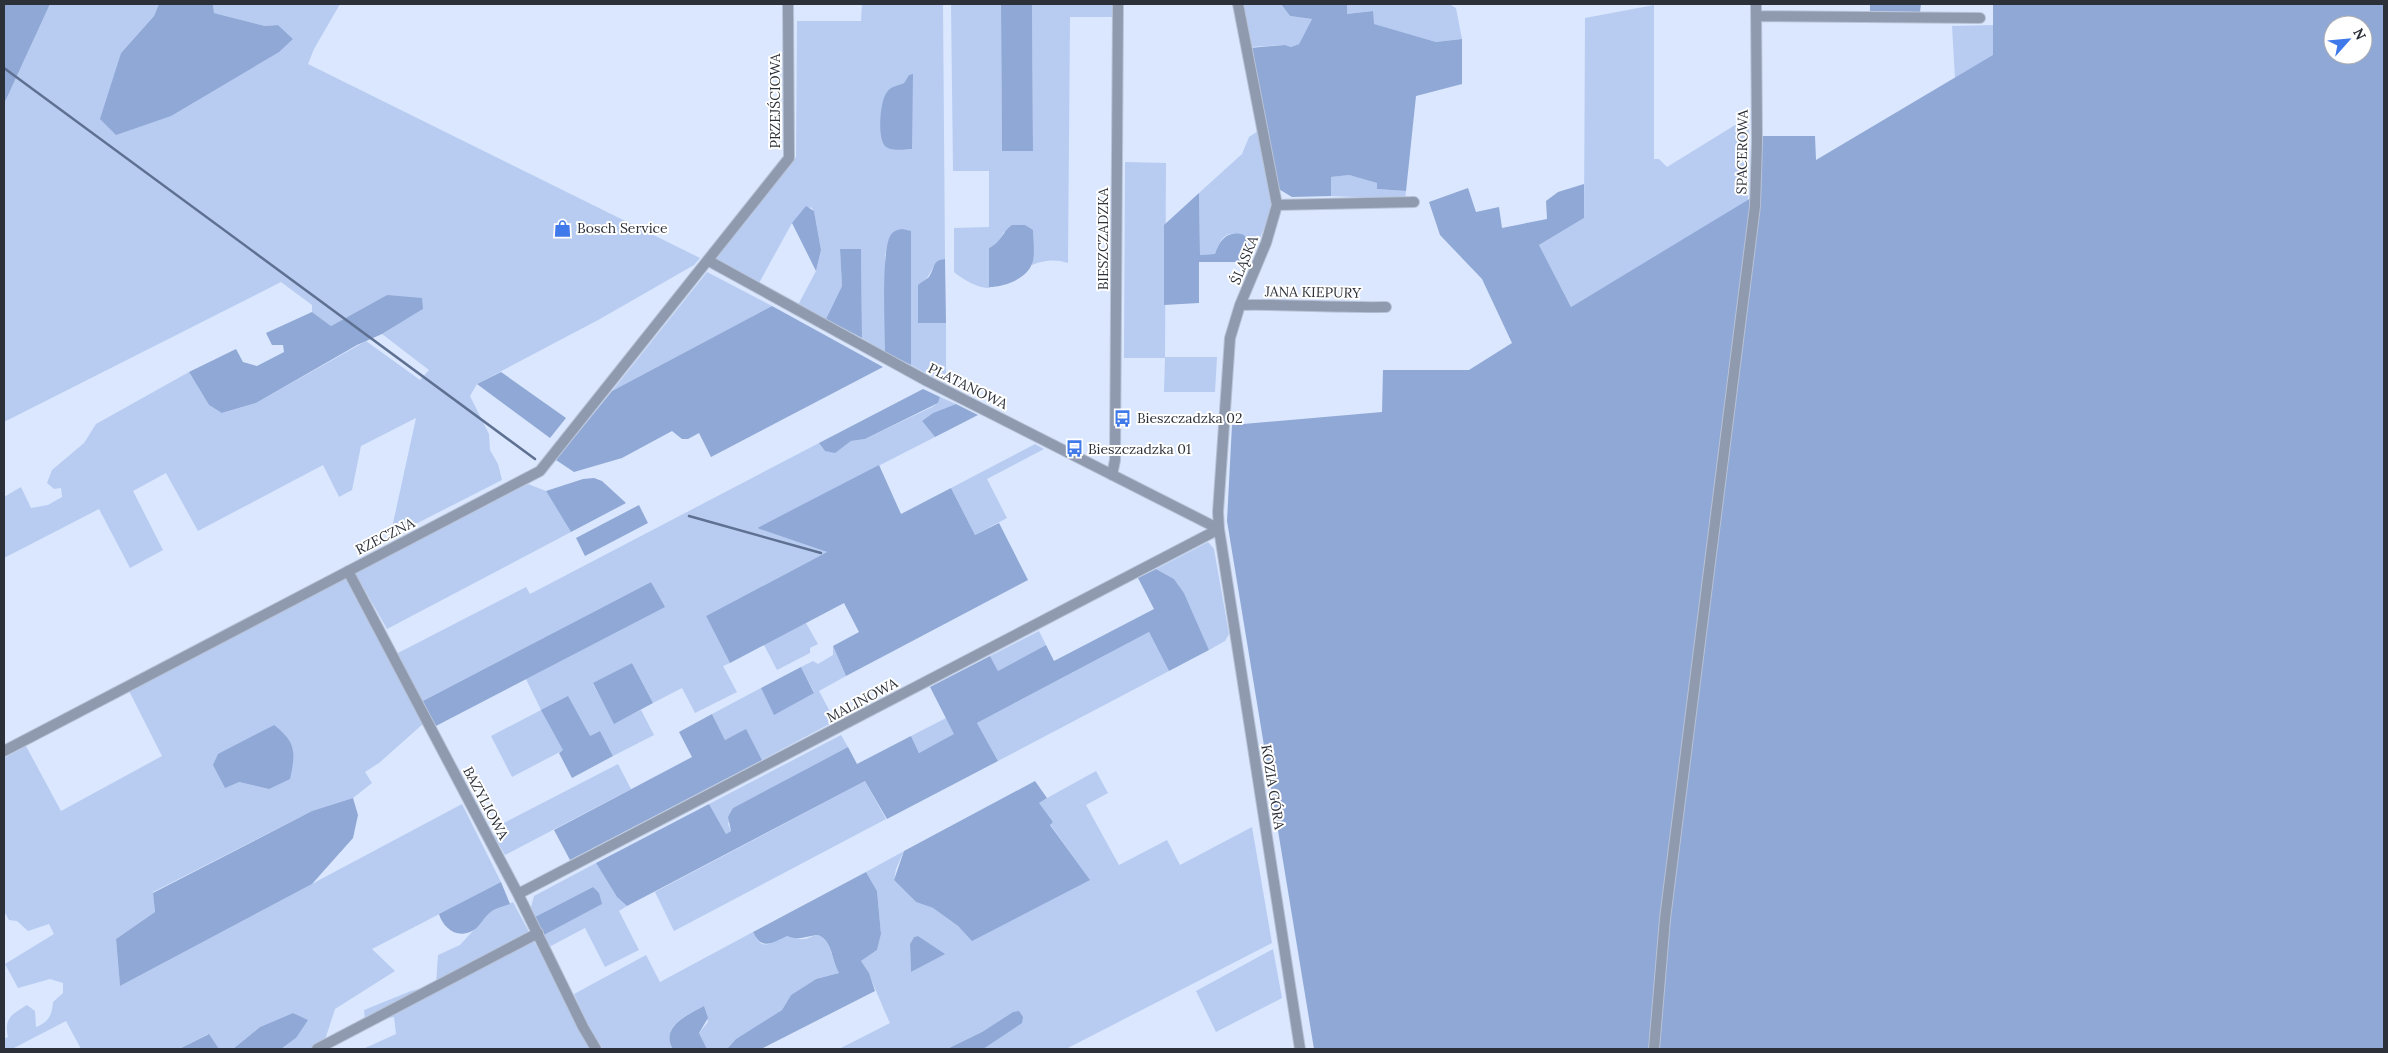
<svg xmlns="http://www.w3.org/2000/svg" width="2388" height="1053" viewBox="0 0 2388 1053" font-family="Lora,serif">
	<rect width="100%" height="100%" fill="#dae7fe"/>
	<path fill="#b8ccf2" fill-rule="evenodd" d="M50,4H159L154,16L121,53L101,119L293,39L278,25L265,26L214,13L213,4H340L314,49L308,64L700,258L694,265L600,319L477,384L470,396L489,434L490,450L498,464L502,480L390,537L416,418L361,446L352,490L339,497L323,465L198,531L166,473L133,491L163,550L130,568L99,509L4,558V497L21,487L31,508L48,505L62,497L61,488L54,489L47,483L52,470L84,443L96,424L189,372L209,405L223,413L256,403L366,341L420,380L429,370L382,334L423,309L387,295L331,326L312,312V305L281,282L4,422V104Z
		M862,4H943L945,259C931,260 933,275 923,282L918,323H946V384L911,365V231L890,236L885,255V352L862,338L861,249H840L842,286L826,319L798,305L816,271L821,250L814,211L811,207L792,223L759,283L716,259L796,157L797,21H861ZM909,75L883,144L881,112L896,86L904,83Z
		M951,4H1001L1002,150H1033L1032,4H1112V17H1070L1068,263C1056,259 1044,260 1032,265L1033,230L1004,232L997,244L989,248L990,288C977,288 964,280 954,272V228L989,227V171H953Z
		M1244,4H1281L1290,16L1312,19L1299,44L1291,47L1285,45L1250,47Z
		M1347,4L1451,5L1456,8L1462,39L1436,42L1373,24V11L1347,14Z
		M1654,5V159H1659L1667,167L1740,122L1749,121L1748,201L1571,307L1539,245L1584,218L1585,18Z
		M1993,25L1994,55L1955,78L1952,26Z
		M1258,131L1272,209L1250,262H1241L1248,241C1231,227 1221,234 1215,254L1200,255L1199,193L1242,154L1249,137Z
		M1125,162L1166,163L1165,357H1217L1215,392H1164L1165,358H1124Z
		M1349,175L1377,183V189L1406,191L1405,199L1331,196V177Z
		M707,272L772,306L612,391Z
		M940,397L956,404L933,413L922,421L935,437L757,528L827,552L706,616L730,663L723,666L737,692L695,713L682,688L653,703L632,663L593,684L614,723L641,710L654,735L613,756L600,731L512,777L491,736L541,710L526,679L664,607L651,582L421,702L396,654L526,587L530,594L819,443L825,451L844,446L851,441L865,439L932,407L938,403Z
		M1035,444L1044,449L987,479L1007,518L975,535L951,488Z
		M528,484L546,491L571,532L387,629L355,573Z
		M1208,542L1214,549L1229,634L1225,641L1209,650L1184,593L1174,579L1156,569Z
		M348,577L424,723L379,763L365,772L372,783L353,798L312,811L153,892L155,912L116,939L120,986L462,804L501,882L372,949L395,971L335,1009L322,1049H281L296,1038L307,1020L293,1013L260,1027L233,1049H219L208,1034L179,1049H81L66,1021L12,1049H4V1039L8,1037C4,1018 11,1015 27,1005L35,1011L36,1027C49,1022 52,1015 53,1002L63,993V983L50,979L18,988L5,964L54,934L49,924L28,931L17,921L9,920L4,911V758L26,746L61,811L162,756L129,691ZM274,725L269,789L239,782L218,755Z
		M806,623L818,644L810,648V653L777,670L764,645Z
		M1039,631L1046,645L998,671L990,656Z
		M1149,632L1169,671L998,761L977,723Z
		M833,646L846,676L819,691L835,721L762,760L746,730L725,740L712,714L761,688L774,714L814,692L801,667L813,661L818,664L833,655Z
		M946,718L955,734L919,753L911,736Z
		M841,735L848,747L733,808L728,824L731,831L726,834L709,804Z
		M618,764L631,789L505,855L494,836L498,826Z
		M1096,771L1108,793L1086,805L1119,865L1167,840L1180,865L1252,827L1272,943L1066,1049H983L1013,1012L982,1032L947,1049H839L890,1023C880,1002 873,980 861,961L877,950L881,934L877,891L866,872L904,851L896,869L894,880L916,902L933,908L958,926L972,940L1089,879L1050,824L1053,822L1038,803ZM918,936L944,954L911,972L910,944L914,937Z
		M865,781L886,819L674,931L655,892Z
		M596,863L617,897L627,906L619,911L639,950L605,967L585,928L549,947L542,936L601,904L593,887L533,918L530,911L534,896Z
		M513,902L592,1049H363L396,1034L394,1017L365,1022L364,1010L411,991L436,984L438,955L460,945L490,912Z
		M753,932C765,957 772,937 788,936C793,936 799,940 804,939C808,939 813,935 818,935C833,941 831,960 839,973L816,979L791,995L782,1010L736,1039L727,1049H707L699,1033L708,1022L704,1006C688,1014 659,1027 673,1049H603L586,1021L574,994L646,955L660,982Z
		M1273,949L1282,998L1216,1032L1196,991Z"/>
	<path fill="#90a8d5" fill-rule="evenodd" d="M4,4H50L4,104Z
		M159,4H213L214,13L265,26L278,25L293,39L279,52L171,116L116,135L100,119L121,53L154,16Z
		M1001,4H1032L1033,151H1002Z
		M1281,4H1347V14L1373,11L1374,24L1436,42L1462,39V84L1416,96L1406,191L1377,189V183L1349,175L1331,177V196L1292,197L1277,188L1250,48L1285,45L1291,47L1299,44L1312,19L1290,16Z
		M1870,4H1921L1920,12L1870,11Z
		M1993,4H2384V1049H1314L1227,521L1232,425L1382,412L1383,370H1469L1512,343L1482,279L1440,235L1429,202L1468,188L1476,212L1499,207L1502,228L1547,219L1546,201L1558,192L1584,184V218L1539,245L1571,307L1761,192L1762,136H1815L1816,160L1993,55ZM2333,25H2363V55H2333Z
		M913,74L912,149C904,149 891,152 885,146C877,138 880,100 887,92C891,86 898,86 904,83L909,75Z
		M1199,193L1200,255L1215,254C1220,239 1228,230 1244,235L1248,241L1241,262H1199V303L1164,305V225Z
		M806,206L814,211L821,250L816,271L792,223Z
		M1012,225H1025L1033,230C1033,240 1036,258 1031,266C1024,280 1003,287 989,287V248C1001,243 1002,232 1012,225Z
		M902,229L911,231V365L885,352C885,328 881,255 890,236C893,231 897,230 902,229Z
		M840,249H861L862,338L826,319L842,286Z
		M945,259L946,323H918V285C921,282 926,280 929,277C935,268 932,260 945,259Z
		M387,295L422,298L423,309L382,334L357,345L256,403L222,413L209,405L189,372L236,349L243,362L257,366L284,352L283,345H272L266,333L312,312L331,326Z
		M772,306L883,367L711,457L699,433L688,439H682L672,431L622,458L574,472L556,460L612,391Z
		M501,372L566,418L550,438L477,384Z
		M923,389L940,397L938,403L865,439L851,441L835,453L825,451L819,443Z
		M956,404L978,415L935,437L922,421L933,413Z
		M879,465L901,514L951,488L975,535L999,523L1028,580L846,676L833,646L859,632L844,603L730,663L706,616L827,552L757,528Z
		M594,478L602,481L626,503L571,532L546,491L583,479Z
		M639,505L648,523L585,556L576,538Z
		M1156,569L1174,579L1184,593L1209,650L1169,671L1149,632L977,723L998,761L887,819L865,781L627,906L617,897L596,863L709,804L726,834L731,831L728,817L733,808L848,747L857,764L911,736L919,753L954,734L930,687L990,656L998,671L1046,645L1054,661L1154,609L1138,578Z
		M651,582L665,607L434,727L421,702Z
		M632,663L653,703L614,724L593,683Z
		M801,667L814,693L774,715L761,688Z
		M568,696L590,736L600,731L613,756L572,778L559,753L563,750L541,710Z
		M712,714L725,740L746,729L762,760L570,860L554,830L692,757L679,732Z
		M274,725C296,742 296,752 290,779L269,789L239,782L225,788L213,765L218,754Z
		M1035,781L1047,798L1039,803L1053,822L1050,825L1090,880L972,941L958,926L933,908L916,902L894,880L904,851Z
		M353,798L358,815L353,838L312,884L120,986L116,939L155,912L153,893L312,811Z
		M866,872L877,891L881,934L877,950L861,961L869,973L875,991L761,1049H727L736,1039L782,1010L791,995L816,979L839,973C831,959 833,941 818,935C806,936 800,941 787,936C772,943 762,951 753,932Z
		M501,882L510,904C504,906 497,908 492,911C484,916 480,927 472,931C457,939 443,928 439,914Z
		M593,887L599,893L602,904L542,936L533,918Z
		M918,936L945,954L911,972L910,944L914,937Z
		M704,1006L708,1018L699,1033L707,1049H673C659,1027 689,1014 704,1006Z
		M1019,1011L1023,1017L1022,1023L983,1049H947L982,1032L1013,1012Z
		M293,1013L308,1020L296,1038L281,1049H233L260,1027Z
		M209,1034L219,1049H179Z"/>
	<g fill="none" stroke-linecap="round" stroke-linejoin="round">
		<path stroke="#5f7192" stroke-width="2.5" d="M4,68L535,459
			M689,516L821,553"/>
		<defs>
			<path id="street" d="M1238,4L1277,205L1266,243L1240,305L1230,338L1218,512L1219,529L1300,1049
				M1757,16L1980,18
				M1277,205L1414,202
				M709,261L927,381L1219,529
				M1240,305C1288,304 1337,308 1386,307
				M1112,475L1115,460L1118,4
				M348,571L518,894L583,1027L596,1049
				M4,751L540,471L789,158L788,4
				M518,894L1219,529
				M317,1049L538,933
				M1654,1049L1665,919L1755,206L1757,142L1756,4"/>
		</defs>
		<use href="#street" stroke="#b7c2d7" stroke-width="12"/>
		<use href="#street" stroke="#8f9aae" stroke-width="10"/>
	</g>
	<defs>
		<symbol id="shop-bare" viewBox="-9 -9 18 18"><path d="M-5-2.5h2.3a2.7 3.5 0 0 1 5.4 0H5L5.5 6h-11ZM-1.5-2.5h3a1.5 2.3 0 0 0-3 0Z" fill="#4079e9" stroke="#fff" stroke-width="2.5" paint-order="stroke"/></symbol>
		<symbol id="bus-bare" viewBox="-9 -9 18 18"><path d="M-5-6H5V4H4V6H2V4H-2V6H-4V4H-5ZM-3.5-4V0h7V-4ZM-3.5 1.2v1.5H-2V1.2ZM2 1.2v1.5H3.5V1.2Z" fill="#4079e9" stroke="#fff" stroke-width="2.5" paint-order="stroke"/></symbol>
	</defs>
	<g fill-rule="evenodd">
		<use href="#shop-bare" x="550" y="216" width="25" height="25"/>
		<use href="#bus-bare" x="1110" y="406" width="25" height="25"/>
		<use href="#bus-bare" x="1062" y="436" width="25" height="25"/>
	</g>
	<g text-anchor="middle" stroke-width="4" stroke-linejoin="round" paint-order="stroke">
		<g font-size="14" fill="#2b3039" stroke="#fff">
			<text transform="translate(775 101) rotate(-90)" y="5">PRZEJŚCIOWA</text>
			<text transform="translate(1742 152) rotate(-89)" y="5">SPACEROWA</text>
			<text transform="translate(1103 239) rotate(-90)" y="5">BIESZCZADZKA</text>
			<text transform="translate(1244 260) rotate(-68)" y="5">ŚLĄSKA</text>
			<text transform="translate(1313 292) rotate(1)" y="5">JANA KIEPURY</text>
			<text transform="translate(968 386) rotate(26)" y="5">PLATANOWA</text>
			<text transform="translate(385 536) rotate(-27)" y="5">RZECZNA</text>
			<text transform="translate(862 700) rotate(-28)" y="5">MALINOWA</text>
			<text transform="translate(1273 787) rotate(81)" y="5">KOZIA GÓRA</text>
			<text transform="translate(486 803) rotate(62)" y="5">BAZYLIOWA</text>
		</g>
		<g font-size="14" fill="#2b3039" stroke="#fff" text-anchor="start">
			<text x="577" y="233">Bosch Service</text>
			<text x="1137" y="423">Bieszczadzka 02</text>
			<text x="1088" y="454">Bieszczadzka 01</text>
		</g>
	</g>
	<rect width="2388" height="1053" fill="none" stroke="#2b3039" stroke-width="10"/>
	<g transform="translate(2348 40) rotate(63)"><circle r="24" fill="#ffffff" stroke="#aaacb0"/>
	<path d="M0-4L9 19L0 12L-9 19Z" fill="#4079e9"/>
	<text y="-8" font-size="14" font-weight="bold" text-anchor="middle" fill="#2b3039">N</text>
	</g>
</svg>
